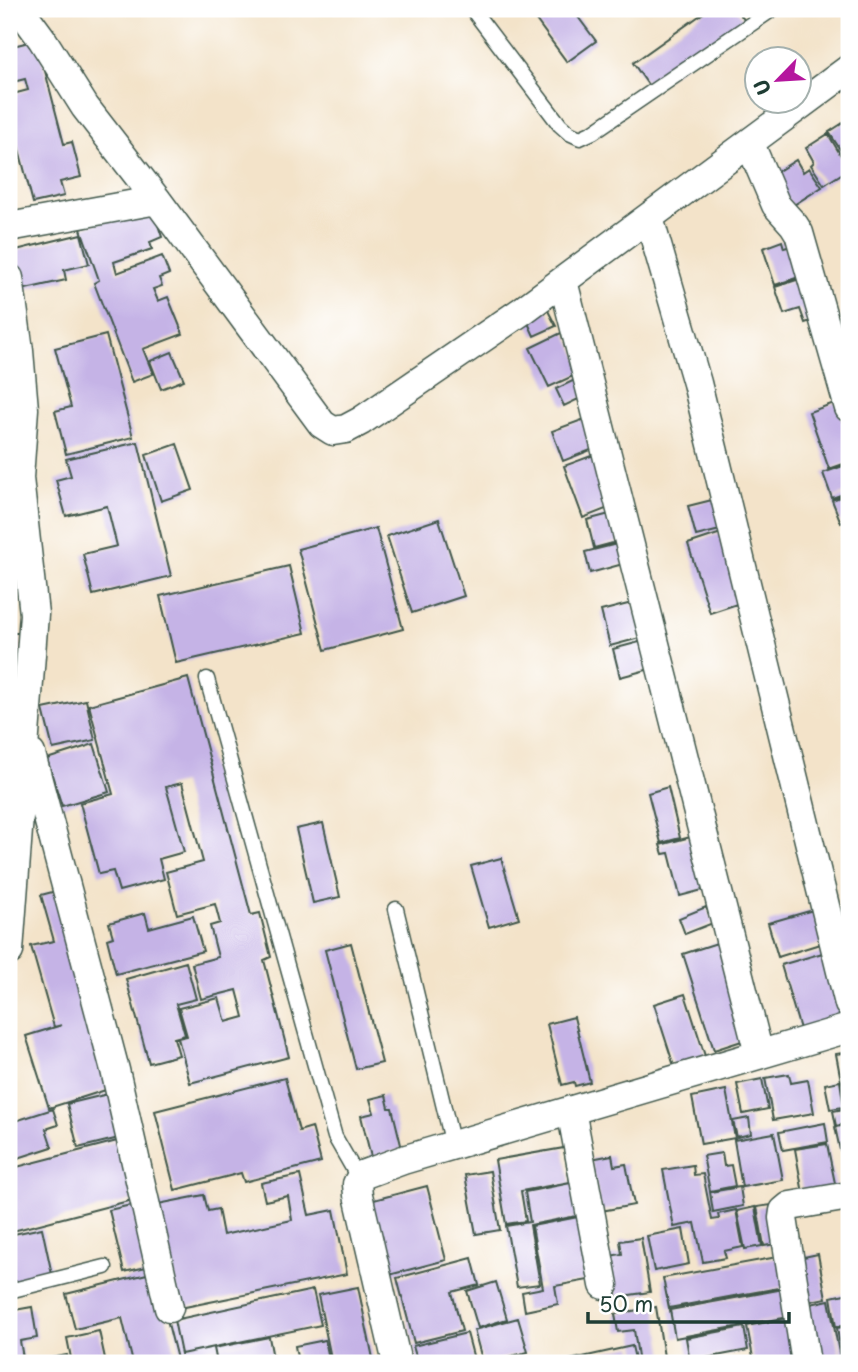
<svg xmlns="http://www.w3.org/2000/svg" width="858" height="1372" viewBox="0 0 858 1372" font-family="'Playpen Sans',sans-serif">
	<rect width="100%" height="100%" fill="#fff"/>
	<filter id="ink" filterUnits="userSpaceOnUse"><feTurbulence type="fractalNoise" baseFrequency=".0143" numOctaves="2"/><feDisplacementMap in="SourceGraphic" scale="14" xChannelSelector="R" yChannelSelector="G"/><feConvolveMatrix kernelMatrix="1 2 1 2 8 2 1 2 1" color-interpolation-filters="sRGB"/></filter>
	<filter id="wash" filterUnits="userSpaceOnUse"><feTurbulence type="fractalNoise" baseFrequency=".00686" numOctaves="4" result="noise"/><feDisplacementMap in="SourceGraphic" scale="28" xChannelSelector="R" yChannelSelector="G"/><feGaussianBlur stdDeviation="1.57" result="paint"/><feColorMatrix in="noise" values="0 0 0 0 0 0 0 0 0 0 0 0 0 0 0 0 0 1.4 0 .05"/><feComposite in="paint" operator="in"/></filter>
	<g filter="url(#wash)">
		<rect width="100%" height="100%" fill="#f3e3c9"/>
		<g id="blocks">
			<path fill="#c5b3e6" d="M528,9H572L596,41L567,62Z
				M709,9H736L745,21L651,89L633,63Z
				M37,40L64,144L72,142L81,177L60,182L64,196L33,203L9,111V95L28,90L25,79L9,83V47Z
				M849,119V163L829,132Z
				M828,134L849,169L824,185L811,165L814,162L806,148Z
				M796,160L803,172L809,168L822,187L792,206L772,175Z
				M138,209L141,217L154,213L162,237L150,242L152,249L114,262L117,273L162,256L169,274L159,278L162,286L153,289L158,301L168,297L183,334L143,349L153,374L132,382L94,283L99,280L81,229Z
				M81,234L89,264L64,270L66,280L21,290L12,251Z
				M782,241L784,248L795,245L805,275L775,285L763,248Z
				M806,277L820,318L805,323L800,309L784,314L775,287Z
				M545,305L556,326L534,336L524,314Z
				M565,331L584,371L549,387L530,348Z
				M106,335L133,437L66,454L55,411L71,407L55,348Z
				M172,352L184,380L161,389L150,361Z
				M583,376L591,393L564,406L556,389Z
				M837,402L849,436V462L829,469L809,412Z
				M590,417L601,446L563,461L552,431Z
				M138,442L171,576L93,595L83,554L117,546L107,506L66,516L56,480L71,476L66,459Z
				M177,444L193,490L161,501L146,455Z
				M599,453L611,507L583,518L564,466Z
				M849,464V492L832,498L823,473Z
				M849,494V520L841,523L832,500Z
				M720,498L728,528L696,536L688,506Z
				M621,511L628,539L594,548L587,520Z
				M439,519L464,596L412,613L387,536Z
				M376,528L403,629L325,650L298,549Z
				M724,532L746,601L710,613L688,544Z
				M16,539L25,569L9,574V541Z
				M629,541L634,561L590,573L585,552Z
				M289,566L305,633L176,663L160,596Z
				M632,603L647,636L610,646L601,611Z
				M9,633H19L21,662H9Z
				M647,640L654,668L620,677L613,649Z
				M9,667H16L21,742L9,743Z
				M188,678L251,915L260,913L271,957L264,960L289,1057L190,1083L178,1038L187,1036L179,1008L219,998L226,1022L244,1017L237,990L201,999L192,964L218,957L210,926L220,923L215,904L177,914L166,872L203,862L182,783L166,787L184,852L159,859L164,879L119,891L113,871L99,874L80,803L113,794L89,705Z
				M86,700L95,740L53,749L43,709Z
				M94,744L109,792L62,806L47,759Z
				M668,787L680,838L661,843L648,793Z
				M323,823L340,897L313,903L296,829Z
				M702,834L710,888L680,896L669,853L663,854L660,845Z
				M501,858L519,918L489,927L471,866Z
				M60,890L112,1088L49,1108L26,1036L62,1025L54,1027L31,946L54,941L41,895Z
				M706,907L713,923L685,934L679,918Z
				M813,910L823,943L778,957L768,923Z
				M145,913L149,928L193,916L203,951L116,974L107,939L113,937L109,923Z
				M720,942L751,1038L714,1050L683,954Z
				M351,943L382,1063L356,1069L325,950Z
				M826,952L845,1016L800,1029L781,965Z
				M186,962L196,999L176,1004L185,1035L174,1038L179,1055L149,1063L126,979Z
				M685,994L705,1056L674,1066L654,1004Z
				M574,1017L590,1082L575,1086L574,1082L562,1085L547,1024Z
				M849,1052V1080L841,1081L836,1054Z
				M789,1074L791,1083L808,1080L814,1113L773,1120L765,1078Z
				M285,1078L299,1131L312,1127L321,1162L244,1182L241,1173L175,1190L155,1111Z
				M762,1079L768,1109L743,1114L737,1084Z
				M840,1081L844,1107L830,1109L825,1084Z
				M849,1082V1106L846,1107L841,1083Z
				M726,1090L735,1138L701,1144L692,1097Z
				M112,1093L123,1137L78,1148L67,1104Z
				M386,1095L389,1108H392L402,1149L371,1157L361,1116L374,1113L370,1099Z
				M849,1108V1123L836,1126L833,1111Z
				M53,1109L58,1125L46,1129L52,1147L12,1160L9,1151V1123Z
				M749,1118L751,1134L737,1137L733,1121Z
				M825,1123L828,1142L783,1150L779,1132Z
				M848,1125L849,1148L840,1150L835,1127Z
				M774,1133L783,1180L742,1187L734,1140Z
				M121,1140L136,1199L9,1232V1169Z
				M827,1144L837,1193L804,1199L795,1149Z
				M564,1148L570,1182L521,1191L526,1221L506,1224L495,1160Z
				M722,1153L724,1166L731,1165L735,1186L710,1191L703,1156Z
				M612,1155L614,1166L626,1164L634,1205L601,1211L591,1159Z
				M693,1165L694,1175L703,1174L712,1220L719,1219L718,1214L736,1210L743,1247L724,1251L726,1258L703,1262L695,1223L674,1227L663,1170Z
				M490,1171L500,1230L476,1234L465,1175Z
				M300,1175L309,1215L334,1210L347,1274L180,1308L158,1204L204,1195L208,1211L218,1209L223,1235L292,1220L288,1196L265,1201L261,1183Z
				M581,1181L587,1214L530,1225L540,1284L517,1287L506,1226L530,1222L525,1192Z
				M427,1186L446,1260L389,1275L370,1201Z
				M740,1187L743,1206L713,1212L710,1192Z
				M140,1203L155,1265L124,1272L109,1210Z
				M778,1204L786,1242L764,1246L757,1207Z
				M755,1207L762,1246L745,1249L737,1211Z
				M583,1216L594,1279L555,1286L558,1304L525,1311L522,1292L543,1288L532,1226Z
				M42,1228L53,1279L9,1288V1235Z
				M683,1229L689,1264L654,1271L647,1236Z
				M641,1238L650,1292L616,1297L609,1256L622,1254L620,1241Z
				M818,1254L826,1298L806,1302L799,1258Z
				M783,1256L789,1286L669,1308L663,1278Z
				M472,1258L479,1285L452,1292L462,1331L414,1343L397,1278Z
				M155,1272L177,1359L159,1363H133L122,1318L75,1329L66,1294Z
				M496,1282L507,1319L478,1328L467,1291Z
				M358,1287L374,1363H332L318,1295Z
				M789,1288L794,1316L675,1338L670,1310Z
				M313,1290L321,1325L181,1354L174,1320Z
				M849,1293V1325L836,1327L831,1297Z
				M829,1300L841,1363H817L806,1305Z
				M32,1307L37,1338L20,1341L24,1363H9V1311Z
				M656,1307L665,1363H639L634,1330L618,1332L615,1314Z
				M794,1317L802,1363H754L747,1326Z
				M518,1318L528,1352L483,1363L474,1330Z
				M849,1326V1363H843L837,1328Z
				M744,1327L748,1350L690,1361L686,1338Z
				M99,1331L106,1363H72L67,1338Z
				M467,1333L475,1363H418L413,1346Z
				M269,1337L274,1363H217L214,1348Z
				M325,1340L330,1363H298L295,1346Z
				M632,1346L636,1363H560V1362Z
				M67,1355L69,1363H31V1362Z
				M712,1358L713,1363H692V1362Z"/>
		</g>
	</g>
	<g filter="url(#ink)">
		<use href="#blocks" fill-opacity="0" stroke="#3f564a" stroke-width="2"/>
		<g fill="none" stroke-linecap="round" stroke-linejoin="round">
			<defs>
				<path id="lane" d="M472,9L560,125L569,133L580,138L593,132L773,9
					M207,679L335,1137L359,1179
					M396,909L453,1145
					M9,1291L105,1267"/>
				<path id="street" d="M20,9L42,39L85,107L157,200L322,424L333,431L346,429L361,421L522,311L849,69
					M750,144L776,205L794,225L799,233L849,408
					M649,218L697,383L849,1004
					M9,227L157,200
					M9,278L19,351L24,409L19,478L34,614L9,951
					M563,281L759,1054
					M31,754L115,1070L169,1308
					M571,1110L604,1285
					M397,1363L358,1195L357,1184L362,1175L403,1160L849,1028
					M806,1363L783,1218L784,1211L790,1206L849,1196"/>
			</defs>
			<use href="#lane" stroke="#3f564a" stroke-width="17"/>
			<use href="#street" stroke="#3f564a" stroke-width="31"/>
			<use href="#lane" stroke="#fff" stroke-width="14"/>
			<use href="#street" stroke="#fff" stroke-width="28"/>
		</g>
	</g>
	<rect width="858" height="1372" fill="none" stroke="#fff" stroke-width="35"/>
	<g transform="translate(778 80) rotate(245)"><circle r="33" fill="#ffffff" stroke="#a5b1ae" stroke-width="2"/>
	<path d="M0-5L12 26L0 18L-12 26Z" fill="#b5179e"/>
	<text y="-10" font-size="19" font-weight="bold" text-anchor="middle" fill="#1f3d34">U</text>
	</g>
	<path d="M588 1312v10h201v-10" fill="none" stroke="#1f3d34" stroke-width="3.5"/>
	<text x="599" y="1312" font-size="21" fill="#1f3d34" stroke="#ffffff" stroke-width="5" paint-order="stroke">50 m</text>
</svg>
